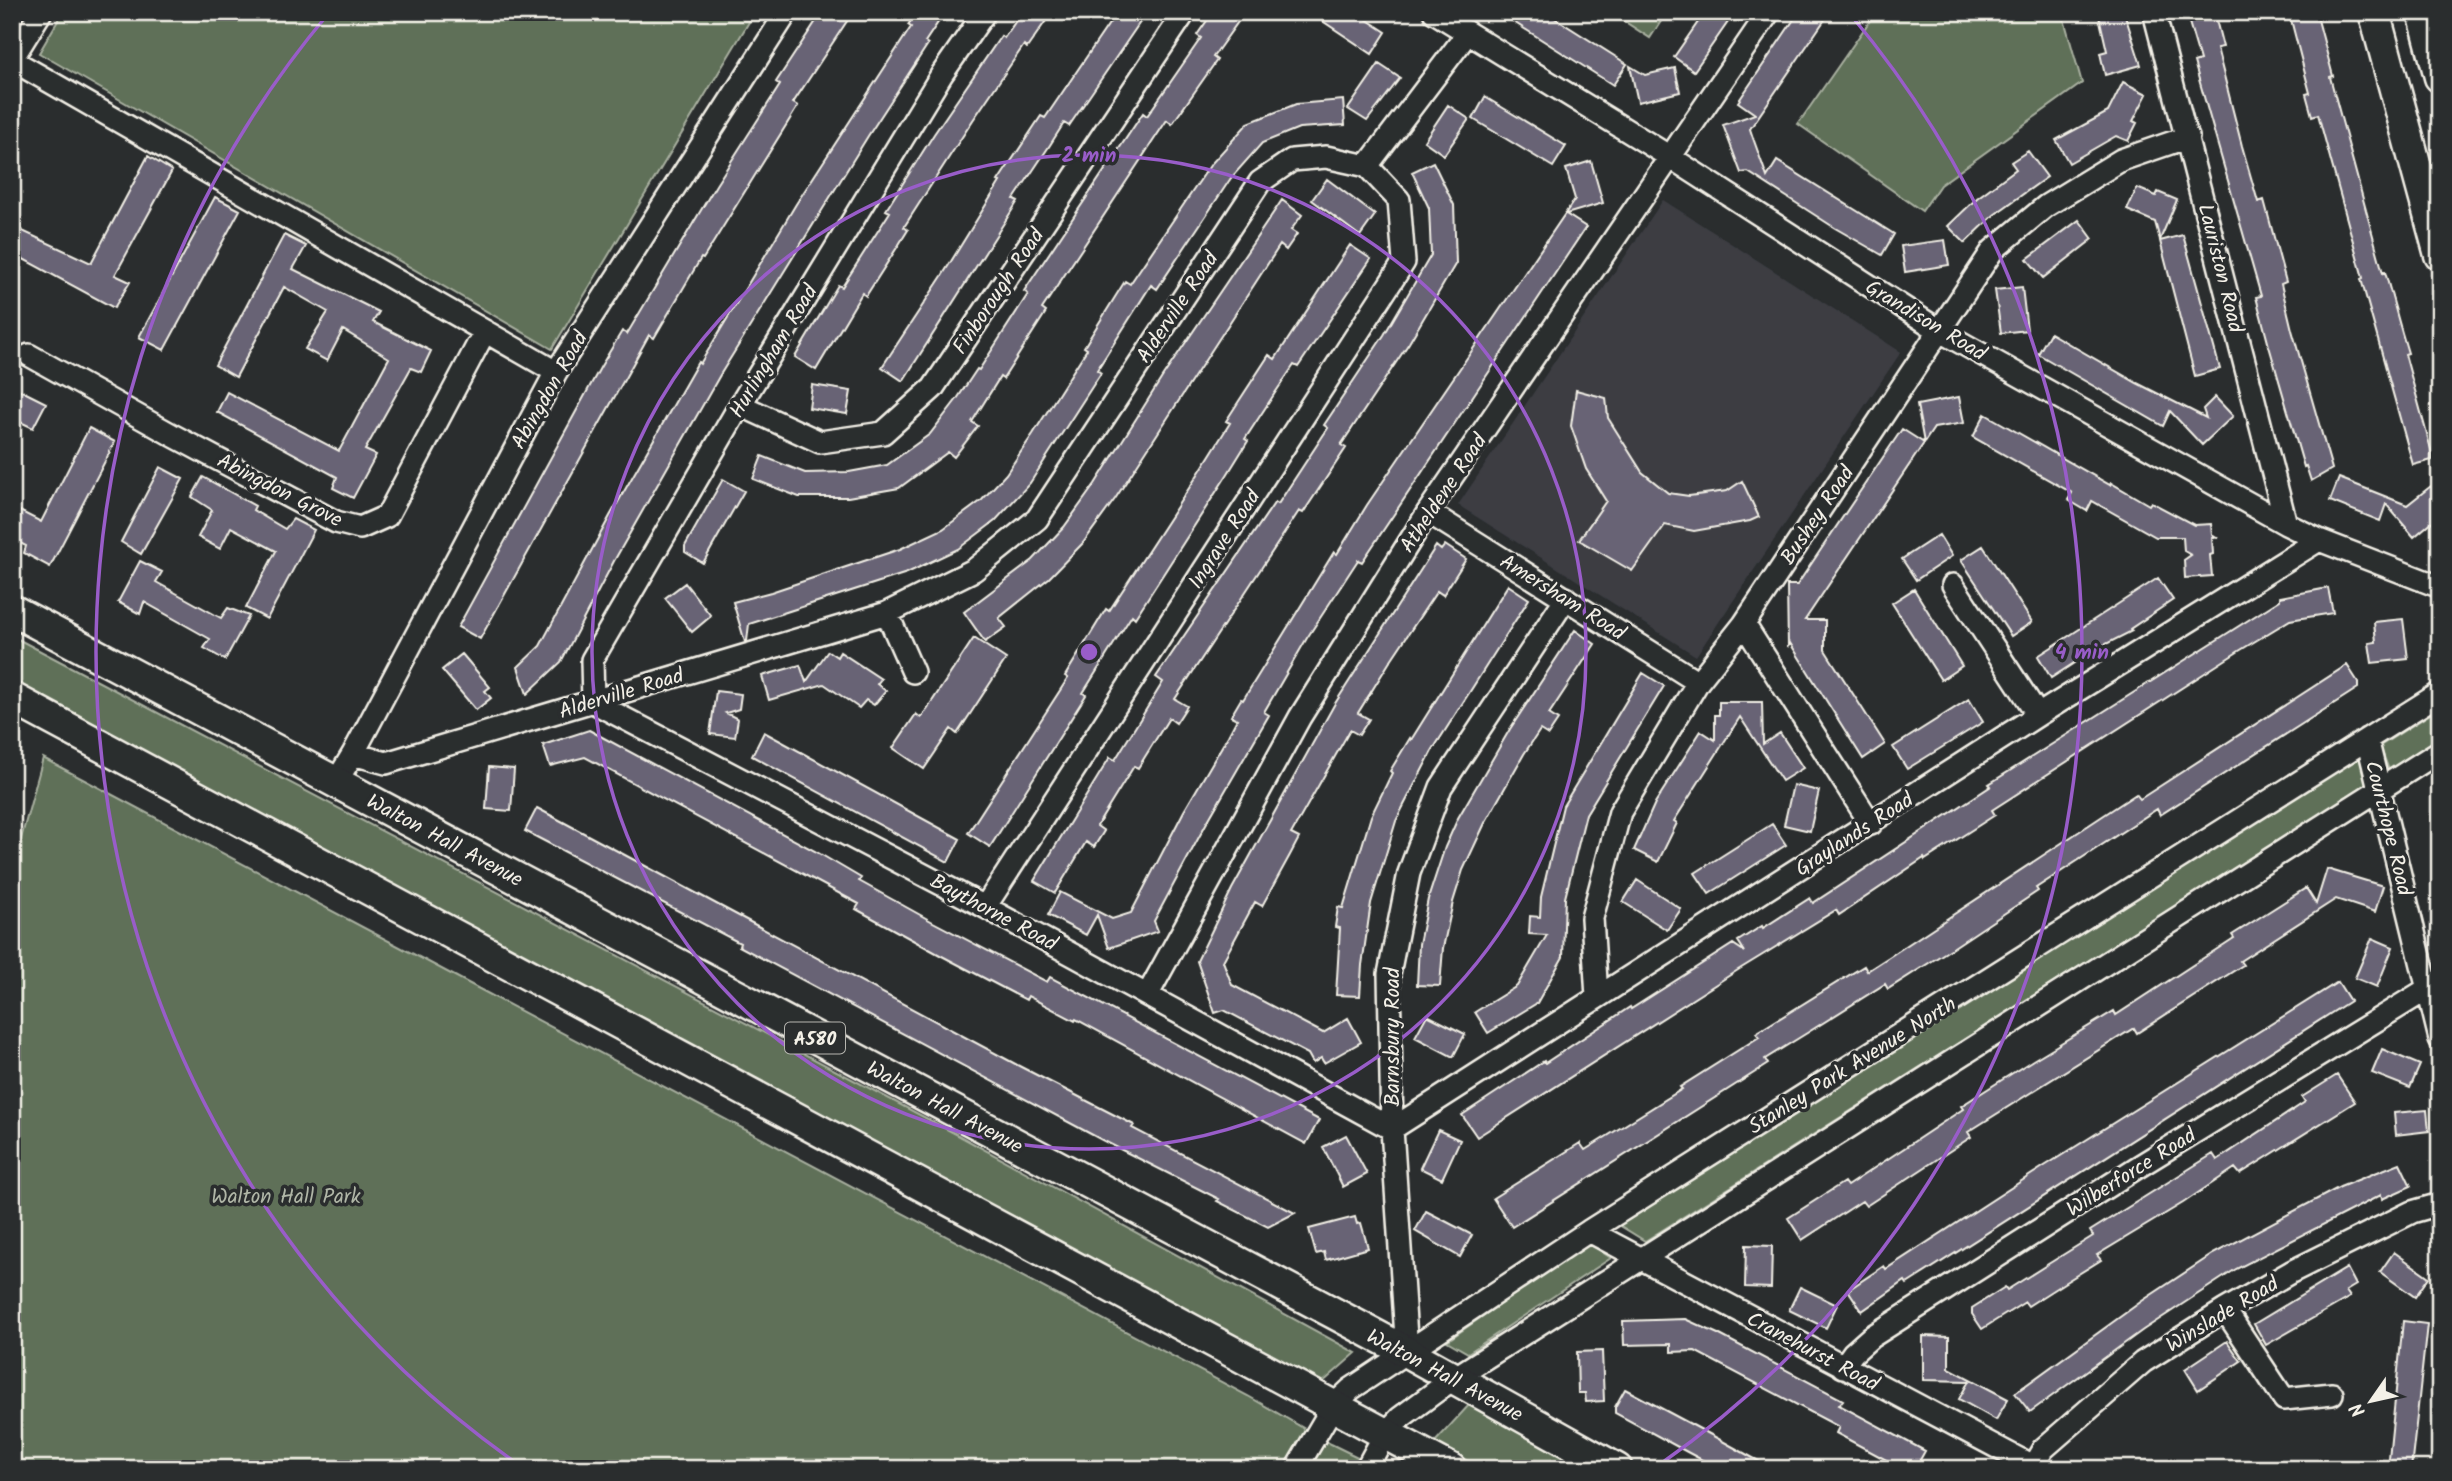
<svg xmlns="http://www.w3.org/2000/svg" width="2452" height="1481" viewBox="0 0 2452 1481" font-family="Kalam,sans-serif">
	<rect width="100%" height="100%" fill="#2a2d2e"/>
	<filter id="ink" filterUnits="userSpaceOnUse"><feTurbulence type="fractalNoise" baseFrequency=".0143" numOctaves="2"/><feDisplacementMap in="SourceGraphic" scale="14" xChannelSelector="R" yChannelSelector="G"/><feConvolveMatrix kernelMatrix="1 2 1 2 8 2 1 2 1" color-interpolation-filters="sRGB"/></filter>
	<g filter="url(#ink)">
		<path fill="#3c3d43" d="M1663,200L1901,352L1696,656L1458,505Z"/>
		<path fill="#5e6f58" stroke="#a9b0a0" stroke-width="2" d="M63,12H755L552,349L39,53Z
			M1610,12H1667L1650,38Z
			M1876,12H2062L2082,83L1940,185L1922,211L1798,124Z
			M12,636L956,1134L1356,1353L1322,1383L12,682Z
			M2440,708V737L2389,770L2380,746Z
			M2359,757L2368,784L1645,1241L1619,1225Z
			M43,758L1248,1396L1331,1444L1382,1469H12V872Z
			M1588,1243L1611,1258L1468,1353L1447,1341Z
			M1469,1405L1587,1469H1483L1434,1443Z"/>
		<path fill="#676375" stroke="#f4f1e8" stroke-width="2" d="M822,12H853L793,103L798,106L703,259L701,258L654,338L649,335L634,362L480,639L458,627L601,366L622,331L627,334L716,185L780,85L776,82Z
			M917,12H945L925,42L928,44L868,136L720,375L614,561L561,662L527,694L518,667L540,646L610,516L698,362L700,364L796,204L911,27L908,25Z
			M1022,12H1052L1027,48L1024,45L973,120L904,227L908,230L898,246L866,296L862,293L816,370L795,357L838,285L842,287L890,212L886,210L934,134L1001,36L1004,38Z
			M1117,12H1147L1069,126L1064,123L1050,145L1014,199L1018,201L903,381L882,367L942,276L1000,182L998,181L1041,116L1045,118Z
			M1213,12H1245L1213,57L1217,60L1172,124L1167,120L1042,309L1046,312L1003,379L1000,377L972,422L978,426L954,457L948,452L899,488L848,497H799L753,479L762,456L805,473L849,472L887,465L930,434L957,399L977,369L979,370L1028,294L1024,291L1143,113L1147,116L1201,38L1197,35Z
			M1309,12H1355L1386,32L1372,54Z
			M1498,12H1545L1627,64L1613,85Z
			M1705,12H1735L1694,71L1674,57Z
			M1799,12H1830L1750,129L1753,138L1767,177L1777,161L1894,234L1882,255L1835,228L1748,172L1741,173L1723,125L1755,114L1738,102Z
			M2098,12H2124L2141,65L2105,75L2100,53L2107,51Z
			M2186,12H2214L2223,47L2217,48L2242,146L2258,202L2264,200L2286,282L2281,284L2292,330L2332,469L2311,481L2306,466L2304,467L2269,346L2256,297L2261,296L2194,62L2200,60Z
			M2289,12H2316L2333,76L2330,77L2383,273L2385,272L2402,333L2408,353L2405,354L2432,453V460L2413,465L2361,279L2363,278L2324,136L2318,114L2312,116L2306,94L2310,93Z
			M1379,64L1400,78L1367,121L1348,109Z
			M1630,66L1645,75L1675,68L1680,92L1638,102Z
			M2123,82L2147,94L2133,121L2137,123L2128,141L2116,136L2069,163L2056,140L2108,112Z
			M1485,97L1566,146L1553,167L1473,119Z
			M1343,100L1345,125L1299,128L1262,143L1231,178L1157,289L1151,285L1097,370L1101,373L1030,483L995,521L958,549L907,573L749,624L747,641L745,642L733,602L771,592L900,549L943,529L982,500L1006,474L1033,434L1087,349L1084,347L1125,281L1130,284L1211,164L1248,123L1296,104Z
			M1448,105L1469,119L1444,155L1424,141Z
			M2028,151L2047,177L1994,215L1965,243L1948,226L1977,198L2016,169L2011,162Z
			M148,156L172,171L115,275L130,282L114,308L12,253V226L91,263Z
			M1591,161L1603,203L1566,214L1586,227L1362,562L1358,560L1307,638L1264,712L1269,715L1206,824L1154,921L1158,931L1109,948L1097,915L1086,935L1048,915L1060,892L1112,919L1131,913L1184,811L1228,736L1237,719L1231,716L1241,699L1243,700L1334,552L1337,554L1367,505L1575,199L1566,169Z
			M1433,162L1454,205L1456,263L1409,343L1341,445L1346,448L1303,513L1299,511L1175,699L1187,706L1176,723L1169,718L1138,768L1134,766L1097,826L1104,831L1094,847L1086,842L1055,893L1034,881L1110,757L1115,760L1163,682L1156,677L1275,502L1278,504L1328,428L1324,425L1384,335L1431,255L1429,208L1412,172Z
			M1327,179L1375,215L1360,236L1312,200Z
			M2137,188L2156,196L2158,192L2177,200L2160,240L2155,222L2127,210Z
			M215,197L240,210L164,350L139,337Z
			M1282,200L1302,215L1291,230L1297,234L1286,250L1280,245L1115,499L1083,543L1049,578L999,618L1006,627L985,642L964,612L1033,560L1064,527L1095,484L1163,376Z
			M2079,220L2093,239L2043,278L2027,259Z
			M284,235L306,246L293,269L379,312L373,322L431,351L421,372L411,368L365,450L376,455L353,498L333,488L337,477L217,412L227,392L339,451L389,358L343,330L327,361L305,349L328,312L284,287L236,377L215,365Z
			M2183,235L2220,369L2195,376L2160,241Z
			M1945,240L1949,265L1905,272L1901,246Z
			M1350,245L1371,259L1298,367L1294,365L1275,393L1245,439L1248,441L1227,475L1135,618L1132,615L1083,693L1086,695L990,847L968,833L1068,678L1065,676L1106,609L1109,611L1195,479L1230,423L1226,421L1237,404L1269,355L1275,359Z
			M2022,287L2027,330L2001,333L1995,290Z
			M2050,333L2137,383L2206,418L2203,409L2215,397L2233,416L2202,445L2170,411L2163,426L2038,354Z
			M812,385L851,391L847,414L809,408Z
			M12,386L46,403L33,428L12,418Z
			M1576,390L1606,398L1608,418L1642,472L1668,493L1689,496L1727,491L1742,481L1759,517L1750,521L1694,531L1665,525L1632,571L1579,540L1606,501L1586,469L1571,426Z
			M1959,397L1964,423L1934,428L1924,443L1917,405Z
			M1985,414L2110,485L2111,483L2149,505L2151,502L2194,525L2211,524L2212,534L2218,538L2212,537L2213,554L2210,555L2212,576L2185,578L2184,560L2191,555L2184,551L2183,537H2156L2092,501L2087,511L2068,500L2072,493L1973,437Z
			M89,428L115,442L50,567L24,553L26,546L12,539V507L41,522Z
			M1902,429L1924,443L1805,620H1825V650L1885,744L1863,759L1790,643L1788,647L1787,585H1797Z
			M160,467L183,479L141,554L121,542Z
			M203,477L255,506L253,510L285,529L293,519L314,530L267,619L246,608L276,551L231,527L220,549L198,537L212,510L192,497Z
			M2339,478L2407,505L2431,486L2440,496V515L2414,537L2386,504L2380,521L2330,501Z
			M723,479L744,491L703,563L685,552V546Z
			M1939,535L1952,556L1916,580L1902,559Z
			M1445,545L1466,559L1443,595L1437,591L1389,663L1358,713L1369,719L1359,735L1350,730L1291,834L1299,838L1290,855L1262,906L1255,902L1223,961L1232,985L1323,1033L1348,1018L1361,1042L1324,1063L1321,1058L1313,1063L1308,1054L1224,1010L1215,1013L1197,961L1232,889L1334,705L1436,546L1441,550Z
			M1983,546L2032,622L2011,636L1961,560Z
			M140,561L162,572L156,582L221,618L228,608L249,616L225,660L204,648L210,639L144,602L140,614L118,602Z
			M2158,578L2173,600L2130,629L2132,631L2094,650L2051,678L2038,656Z
			M685,583L711,616L692,632L665,598Z
			M1508,585L1529,599L1432,751L1402,809L1396,821L1371,903L1362,965L1360,996L1336,995L1340,928L1335,927L1338,907L1343,908L1371,816L1392,773L1390,771L1410,738L1411,740Z
			M2328,588L2333,613L2290,620L2239,651L1992,810L1995,815L1925,860L1924,858L1839,915L1836,910L1738,970L1477,1137L1462,1115L1544,1061L1545,1063L1630,1007L1631,1009L1733,944L1745,952L1738,941L1762,926L1763,928L1810,898L1813,903L1991,786L1989,784L2280,600V597Z
			M1914,589L1962,666L1941,680L1892,603Z
			M2403,619L2408,659L2372,663L2369,643L2376,642L2374,622Z
			M1575,630L1595,644L1549,714L1558,720L1548,735L1540,730L1524,754L1485,823L1463,870L1453,902L1443,948L1440,986L1417,985L1419,944L1428,899L1445,847L1458,818L1510,729Z
			M974,638L1006,659L957,734L951,729L924,769L893,748L916,714L921,718Z
			M828,651L837,657L840,652L881,679L877,684L886,691L874,705L866,700L859,708L824,684L769,700L762,676L800,665L806,682Z
			M462,654L490,687L485,691L491,698L476,710L442,670Z
			M2347,665L2358,682V688L2160,815L2157,809L2036,888L2038,891L1954,947L1888,989L1885,984L1807,1033L1765,1059L1768,1064L1512,1227L1493,1198L1580,1143L1585,1150L1682,1089L1680,1087L1759,1037L1756,1033L1864,966L1867,971L1892,955L2136,794L2140,799Z
			M1643,673L1664,686L1586,814L1565,898L1563,957L1537,1003L1488,1033L1475,1012L1517,986L1547,935L1529,934L1530,916L1540,917L1541,897L1563,806Z
			M716,691L741,694L739,709L726,713L738,719L735,737L710,734Z
			M1969,699L1983,722L1907,769L1893,747Z
			M1719,702H1762L1763,744L1780,733L1803,768L1782,781L1740,717L1674,821L1677,823L1658,862L1634,850L1655,803L1701,731L1715,740V715H1719Z
			M589,730L815,851L861,878L859,881L933,922L1047,982L1050,977L1319,1120L1306,1144L1076,1019L1075,1021L1028,996L1026,1000L940,955L856,909L859,904L585,757L550,766L543,745Z
			M764,732L960,839L948,862L752,756Z
			M489,767L514,769L511,811L486,809Z
			M1793,785L1819,791L1810,831L1784,825Z
			M537,808L1021,1067L1134,1125L1132,1128L1295,1213L1268,1227L1217,1201L1219,1199L1102,1140L739,946L740,943L525,831Z
			M1772,824L1786,845L1709,894L1695,873Z
			M2327,869L2383,886L2375,912L2336,899L2240,961L2243,965L2137,1033L2134,1028L1968,1132L1971,1137L1866,1206L1862,1201L1802,1240L1788,1218L1844,1182L1847,1186L1963,1109L1961,1106L2033,1060L2114,1011L2116,1015L2234,938L2232,935L2306,888L2316,904Z
			M1637,880L1681,909L1667,930L1623,902Z
			M2372,938L2393,947L2377,987L2355,978Z
			M2338,982L2350,1001L1907,1284L1905,1281L1862,1311L1848,1290L1884,1266L1886,1269L2043,1167Z
			M1427,1015L1465,1034L1453,1057L1415,1037Z
			M2382,1049L2420,1065L2410,1088L2372,1073Z
			M2337,1075L2355,1102L2240,1174L2235,1168L2183,1203L2097,1255L2101,1260L2064,1283L2028,1306L2025,1302L1982,1329L1972,1314V1308L2005,1287L2007,1290L2045,1266L2093,1236L2090,1231L2213,1154L2217,1160L2305,1102L2302,1097Z
			M2427,1110L2429,1131L2396,1135L2394,1113Z
			M1438,1130L1460,1140L1442,1179L1420,1168Z
			M1346,1135L1367,1174L1343,1187L1323,1147Z
			M2400,1163L2411,1186L2382,1199L2381,1195L2236,1269L2143,1330L2030,1412L2015,1393L2142,1301L2213,1254L2340,1187Z
			M1426,1211L1472,1235L1460,1257L1415,1231Z
			M1355,1217L1357,1224L1361,1223L1368,1248L1326,1260L1324,1252L1316,1254L1309,1229Z
			M1746,1245L1772,1246L1771,1288L1745,1287Z
			M2394,1252L2429,1277L2415,1297L2380,1272Z
			M2347,1268L2356,1285L2346,1291L2350,1297L2266,1345L2254,1324Z
			M1800,1287L1837,1305L1826,1328L1789,1310Z
			M1685,1319L1718,1334L1843,1400L1839,1405L1925,1451L1915,1469H1903L1836,1433L1839,1427L1695,1351L1671,1352V1344L1624,1345L1623,1321Z
			M2403,1321L2427,1324L2417,1416L2411,1469H2388Z
			M1923,1336L1949,1337V1368L2008,1399L1996,1420L1959,1399L1969,1381L1923,1380Z
			M2227,1341L2241,1361L2198,1390L2185,1369Z
			M1602,1351L1604,1401L1586,1402L1585,1393H1578L1577,1352Z
			M1625,1389L1715,1437L1773,1469H1719L1689,1453L1615,1413V1407Z"/>
		<g fill="none" stroke-linecap="round" stroke-linejoin="round">
			<defs>
				<path id="minor" d="M985,12L942,74L740,405L592,660L593,702L985,907L1392,1129L2038,715L2319,540
					M1434,12L1670,157L1940,331L2286,524L2319,540L2440,587
					M2154,12L2286,524
					M12,59L41,12
					M12,60L556,372
					M1367,166L1467,34
					M29,355L174,436L336,522L360,528L387,516L485,331
					M740,405L820,442L883,433L933,388L1185,12
					M1428,512L1698,682
					M1953,585L2038,715
					M887,613L913,672
					M1744,624L1871,824
					M2367,739L2440,1039
					M353,754L386,763L887,613L974,570L1037,519L1260,182L1292,160L1326,157L1367,166
					M336,782L353,754L556,372L787,12
					M985,907L1404,262L1399,200L1367,166
					M1148,994L1300,717L1428,512L1769,12
					M1597,997L1592,918L1620,812L1698,682L1744,624L1993,250L2046,206L2121,160L2188,137
					M1589,1231L2038,1469
					M2225,1310L2284,1399L2332,1394
					M1407,1352L1392,1129L1389,974L1409,873L1441,787L1566,598
					M1843,1367L1853,1353L1871,1337L2138,1167L2429,988
					M2033,1466L2043,1449L2143,1362L2225,1310L2291,1272L2412,1212L2440,1204
					M1296,1469L1333,1406L1351,1389L1589,1231L2440,693
					M1366,1469L1385,1434L1400,1418L1454,1378L2440,751"/>
				<path id="highway" d="M2374,12L2440,255
					M2423,12L2440,77
					M12,610L1407,1352L1617,1469
					M12,698L1451,1469"/>
			</defs>
			<use href="#minor" stroke="#f4f1e8" stroke-width="26"/>
			<use href="#highway" stroke="#f4f1e8" stroke-width="35"/>
			<use href="#minor" stroke="#2a2d2e" stroke-width="21"/>
			<use href="#highway" stroke="#2a2d2e" stroke-width="30"/>
		</g>
	</g>
	<g fill="none" stroke="#995dc9" stroke-width="3.5">
		<circle cx="1089" cy="652" r="497"/>
		<path d="M519 1465A993 993 0 0 1 328 14M1850 14A993 993 0 0 1 1659 1465"/>
	</g>
	<g text-anchor="middle" stroke-width="7" stroke-linejoin="round" paint-order="stroke">
		<rect fill="#2a2d2e" stroke="#b7b6b0" stroke-width="2" x="785" y="1022.5" width="60" height="31" rx="5"/>
		<g font-size="19" font-weight="bold" fill="#f4f1e8">
			<text x="815" y="1045">A580</text>
		</g>
		<g font-size="21" fill="#f4f1e8" stroke="#2a2d2e">
			<text transform="translate(2221 268) rotate(76)" y="7">Lauriston Road</text>
			<text transform="translate(998 291) rotate(-56)" y="7">Finborough Road</text>
			<text transform="translate(1177 307) rotate(-56)" y="7">Alderville Road</text>
			<text transform="translate(1926 320) rotate(31)" y="7">Grandison Road</text>
			<text transform="translate(773 351) rotate(-59)" y="7">Hurlingham Road</text>
			<text transform="translate(549 390) rotate(-60)" y="7">Abingdon Road</text>
			<text transform="translate(280 490) rotate(27)" y="7">Abingdon Grove</text>
			<text transform="translate(1443 493) rotate(-56)" y="7">Atheldene Road</text>
			<text transform="translate(1817 515) rotate(-56)" y="7">Bushey Road</text>
			<text transform="translate(1224 539) rotate(-57)" y="7">Ingrave Road</text>
			<text transform="translate(1563 597) rotate(32)" y="7">Amersham Road</text>
			<text transform="translate(621 693) rotate(-17)" y="7">Alderville Road</text>
			<text transform="translate(2389 828) rotate(76)" y="7">Courthope Road</text>
			<text transform="translate(1854 834) rotate(-33)" y="7">Graylands Road</text>
			<text transform="translate(445 840) rotate(28)" y="7">Walton Hall Avenue</text>
			<text transform="translate(994 912) rotate(28)" y="7">Baythorne Road</text>
			<text transform="translate(1392 1037) rotate(-90)" y="7">Barnsbury Road</text>
			<text transform="translate(1852 1065) rotate(-32)" y="7">Stanley Park Avenue North</text>
			<text transform="translate(945 1107) rotate(28)" y="7">Walton Hall Avenue</text>
			<text transform="translate(2131 1172) rotate(-32)" y="7">Wilberforce Road</text>
			<text transform="translate(2222 1314) rotate(-31)" y="7">Winslade Road</text>
			<text transform="translate(1813 1351) rotate(28)" y="7">Cranehurst Road</text>
			<text transform="translate(1445 1375) rotate(28)" y="7">Walton Hall Avenue</text>
		</g>
		<g font-size="21" fill="#b0b6a7" stroke="#2a2d2e">
			<text x="286" y="1203">Walton Hall Park</text>
		</g>
	</g>
	<circle cx="1089" cy="652" r="10" fill="#995dc9" stroke="#2a2d2e" stroke-width="3.5"/>
	<g font-size="21" text-anchor="middle" font-weight="bold" fill="#995dc9" stroke="#2a2d2e" stroke-width="7" stroke-linejoin="round" paint-order="stroke">
		<text x="1089" y="162">2 min</text>
		<text x="2082" y="659">4 min</text>
	</g>
	<rect width="2452" height="1481" fill="none" stroke="#2a2d2e" stroke-width="42"/>
	<rect x="21" y="21" width="2410" height="1439" fill="none" stroke="#f4f1e8" stroke-width="2.5" filter="url(#ink)"/>
	<g transform="translate(2371 1401) rotate(236)" stroke="#2a2d2e" stroke-width="5" paint-order="stroke">
	<path d="M0-5L12 26L0 18L-12 26Z" fill="#f4f1e8"/>
	<text y="-10" font-size="19" font-weight="bold" text-anchor="middle" fill="#f4f1e8">N</text>
	</g>
</svg>
